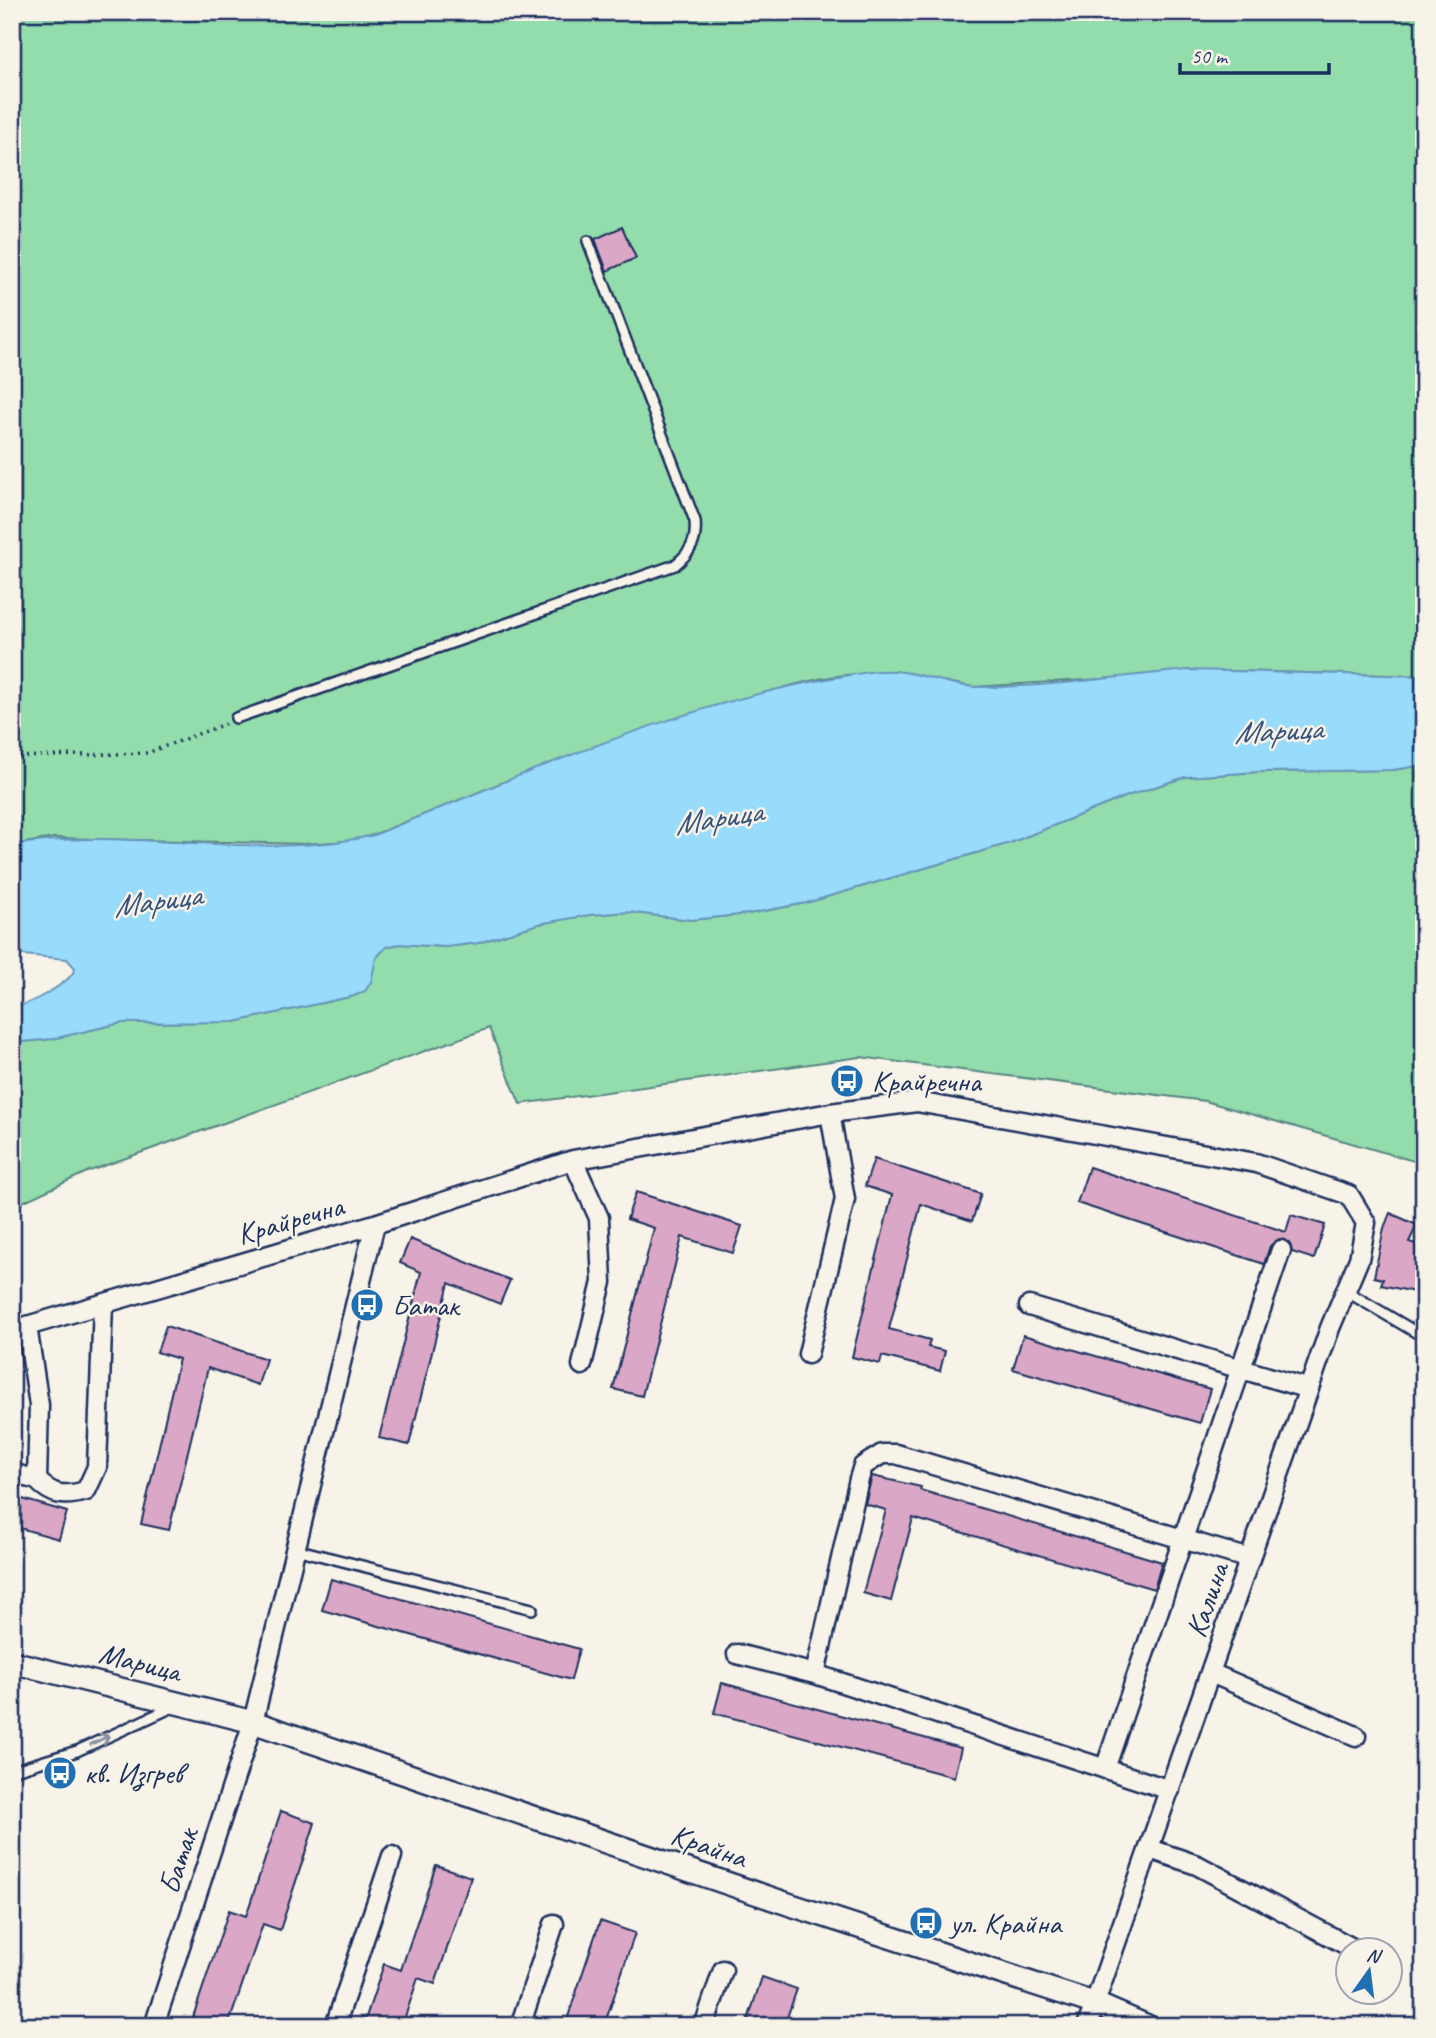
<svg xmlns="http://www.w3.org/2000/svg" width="1436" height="2038" viewBox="0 0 1436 2038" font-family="Caveat,sans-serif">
	<rect width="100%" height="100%" fill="#f7f3e8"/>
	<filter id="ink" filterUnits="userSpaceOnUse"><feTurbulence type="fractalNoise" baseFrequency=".0143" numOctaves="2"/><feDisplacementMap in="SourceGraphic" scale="14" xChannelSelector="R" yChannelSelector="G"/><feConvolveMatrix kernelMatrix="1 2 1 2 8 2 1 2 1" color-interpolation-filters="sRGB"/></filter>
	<g filter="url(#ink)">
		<path fill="#93dcab" stroke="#578684" stroke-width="2" d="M12,12H1424V676L1230,671L973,687C937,680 895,672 857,674C819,676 779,689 743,699C615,733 496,786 373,835L349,841L304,844L54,838L12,845Z
			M1424,765V1164L1205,1101L860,1057L520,1104L489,1028L87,1172L12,1207V1043L52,1039L121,1023L234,1022L354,996L365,991L376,958L386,947L399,944L446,947L478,943L538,924L588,915L628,912L691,920L748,914L806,903L1010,843L1127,796L1185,777L1258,772L1393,770Z"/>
		<path fill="#99dbfb" stroke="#6796bc" stroke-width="2" d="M1188,670L1424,676V765L1393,770L1258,772L1185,777L1127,796L1010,843L806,903L748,914L691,920L628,912L589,915L538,924L478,943L446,947L399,944L386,947L376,958L371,982L365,991L354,996L234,1022L121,1023L52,1039L12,1043V1008C28,1005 72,983 75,968L67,959L12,954V845C129,825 259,863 374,835C531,772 687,699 856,674C868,672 881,670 893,671C921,672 948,686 976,687C1047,688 1118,676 1188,670Z"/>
		<path fill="#daa8c6" stroke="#1b2f5e" stroke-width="2" d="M622,227L636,258L607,271L595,239Z
			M874,1159L981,1194L972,1221L921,1204L889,1329L930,1340L928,1347L945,1351L940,1371L882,1356L880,1364L852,1357L892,1195L865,1186Z
			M1089,1167L1286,1232L1291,1215L1325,1225L1314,1259L1292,1252L1289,1242L1279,1239L1270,1246L1264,1264L1077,1203Z
			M636,1192L742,1226L733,1253L682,1237L642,1396L613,1389L654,1228L627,1219Z
			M1390,1213L1417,1225L1409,1242L1422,1246L1424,1294L1381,1285L1383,1279L1374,1277L1384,1228Z
			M410,1239L510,1280L500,1304L449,1283L409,1445L379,1438L421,1272L400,1263Z
			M166,1326L266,1359L258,1385L208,1368L169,1530L141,1524L179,1359L157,1352Z
			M1023,1335L1210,1389L1200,1423L1013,1369Z
			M872,1476L921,1487L920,1490L1162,1562L1154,1589L913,1518L891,1601L863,1593L886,1510L865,1504Z
			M12,1496L67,1512L59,1539L12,1526Z
			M331,1579L579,1649L571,1680L322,1610Z
			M722,1683L961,1748L954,1777L714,1713Z
			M281,1811L315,1823L280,1930L263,1924L228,2026H190L229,1910L246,1916Z
			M436,1865L471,1877L435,1984L418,1978L402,2026H363L384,1964L401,1970Z
			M600,1921L635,1933L604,2026H565Z
			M762,1977L797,1989L784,2026H746Z"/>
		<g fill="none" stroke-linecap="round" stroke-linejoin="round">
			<defs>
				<path id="service" d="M236,718L675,565C691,552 697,541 695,521L588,241
					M1346,1291L1424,1337
					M295,1549L532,1609
					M12,1771L77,1751L173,1707"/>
				<path id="minor" d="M573,1160L599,1218L602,1282L582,1365
					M103,1304L97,1467L86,1491C65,1497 52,1496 37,1480L39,1405L27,1326L375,1224L573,1160L830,1113L917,1102L1256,1163L1349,1195L1366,1223L1359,1259L1330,1328L1087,2026
					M1029,1306L1309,1389
					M808,1354L845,1199L830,1113
					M12,1473L37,1480
					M737,1654L815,1674L1170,1790
					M1211,1673L1356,1736
					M815,1674L859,1479L863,1466L882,1454H896L1250,1559
					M1105,1769L1281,1250
					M1150,1849L1197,1865L1356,1950
					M154,2026L253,1722L375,1224
					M335,2026L392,1856
					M520,2026L554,1924
					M704,2026L723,1970"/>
				<path id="tertiary" d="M12,1662L253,1722L785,1903L1096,2004L1147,2026"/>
			</defs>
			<use href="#service" stroke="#1b2f5e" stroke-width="14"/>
			<use href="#minor" stroke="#1b2f5e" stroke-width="23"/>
			<use href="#tertiary" stroke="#1b2f5e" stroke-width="26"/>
			<path stroke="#1b2f5e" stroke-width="3.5" stroke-dasharray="2 5" stroke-linecap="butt" d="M12,757L147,753L225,724"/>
			<use href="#service" stroke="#f7f3e8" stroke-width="9"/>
			<use href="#minor" stroke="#f7f3e8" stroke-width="18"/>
			<use href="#tertiary" stroke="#f7f3e8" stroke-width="21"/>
		</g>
		<defs><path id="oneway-shaft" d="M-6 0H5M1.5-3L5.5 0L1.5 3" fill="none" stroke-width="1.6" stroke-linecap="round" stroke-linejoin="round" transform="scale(1.75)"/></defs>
		<use stroke="#8991a3" href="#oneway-shaft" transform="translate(100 1740) rotate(-25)"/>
	</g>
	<defs>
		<symbol id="bus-disc" viewBox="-11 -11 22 22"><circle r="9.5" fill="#1f6fb2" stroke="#f7f3e8"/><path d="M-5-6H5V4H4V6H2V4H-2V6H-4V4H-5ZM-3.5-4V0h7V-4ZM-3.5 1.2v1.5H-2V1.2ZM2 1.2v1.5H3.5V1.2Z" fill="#fff"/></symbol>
	</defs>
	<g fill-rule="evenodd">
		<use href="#bus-disc" x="828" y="1062" width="38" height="38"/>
		<use href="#bus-disc" x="348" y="1286" width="38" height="38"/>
		<use href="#bus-disc" x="41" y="1754" width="38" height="38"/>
		<use href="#bus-disc" x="907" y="1904" width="38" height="38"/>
	</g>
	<g text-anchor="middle" stroke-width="5" stroke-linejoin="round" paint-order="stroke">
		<g font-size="30" fill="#1b2f5e" stroke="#f7f3e8" text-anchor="start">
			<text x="872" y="1091">Крайречна</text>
			<text x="392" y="1315">Батак</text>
			<text x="84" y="1783">кв. Изгрев</text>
			<text x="950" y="1933">ул. Крайна</text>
		</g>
		<g font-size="30" fill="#1b2f5e" stroke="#f7f3e8">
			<text transform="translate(290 1220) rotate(-16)" y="10">Крайречна</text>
			<text transform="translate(1207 1600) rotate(-71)" y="10">Калина</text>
			<text transform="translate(140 1662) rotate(14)" y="10">Марица</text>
			<text transform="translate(709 1846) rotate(19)" y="10">Крайна</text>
			<text transform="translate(178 1861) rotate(-72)" y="10">Батак</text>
		</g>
		<g font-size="32" font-style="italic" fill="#34517d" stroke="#f7f3e8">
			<text transform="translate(1278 730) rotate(-3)" y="11">Марица</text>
			<text transform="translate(718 817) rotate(-9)" y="11">Марица</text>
			<text transform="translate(157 900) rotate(-8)" y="11">Марица</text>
		</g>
	</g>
	<rect width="1436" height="2038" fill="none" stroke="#f7f3e8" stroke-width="42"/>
	<rect x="21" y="21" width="1394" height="1996" fill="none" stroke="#1b2f5e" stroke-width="2.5" filter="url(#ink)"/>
	<g transform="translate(1369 1971) rotate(14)"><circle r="33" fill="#f7f3e8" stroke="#9fa5b1" stroke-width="2"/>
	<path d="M0-5L12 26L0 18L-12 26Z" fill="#1f6fb2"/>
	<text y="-10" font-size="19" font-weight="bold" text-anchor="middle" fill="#1b2f5e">N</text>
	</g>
	<path d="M1180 63v10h149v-10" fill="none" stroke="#1b2f5e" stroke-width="3.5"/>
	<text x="1191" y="63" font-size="21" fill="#1b2f5e" stroke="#f7f3e8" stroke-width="5" paint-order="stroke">50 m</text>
</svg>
